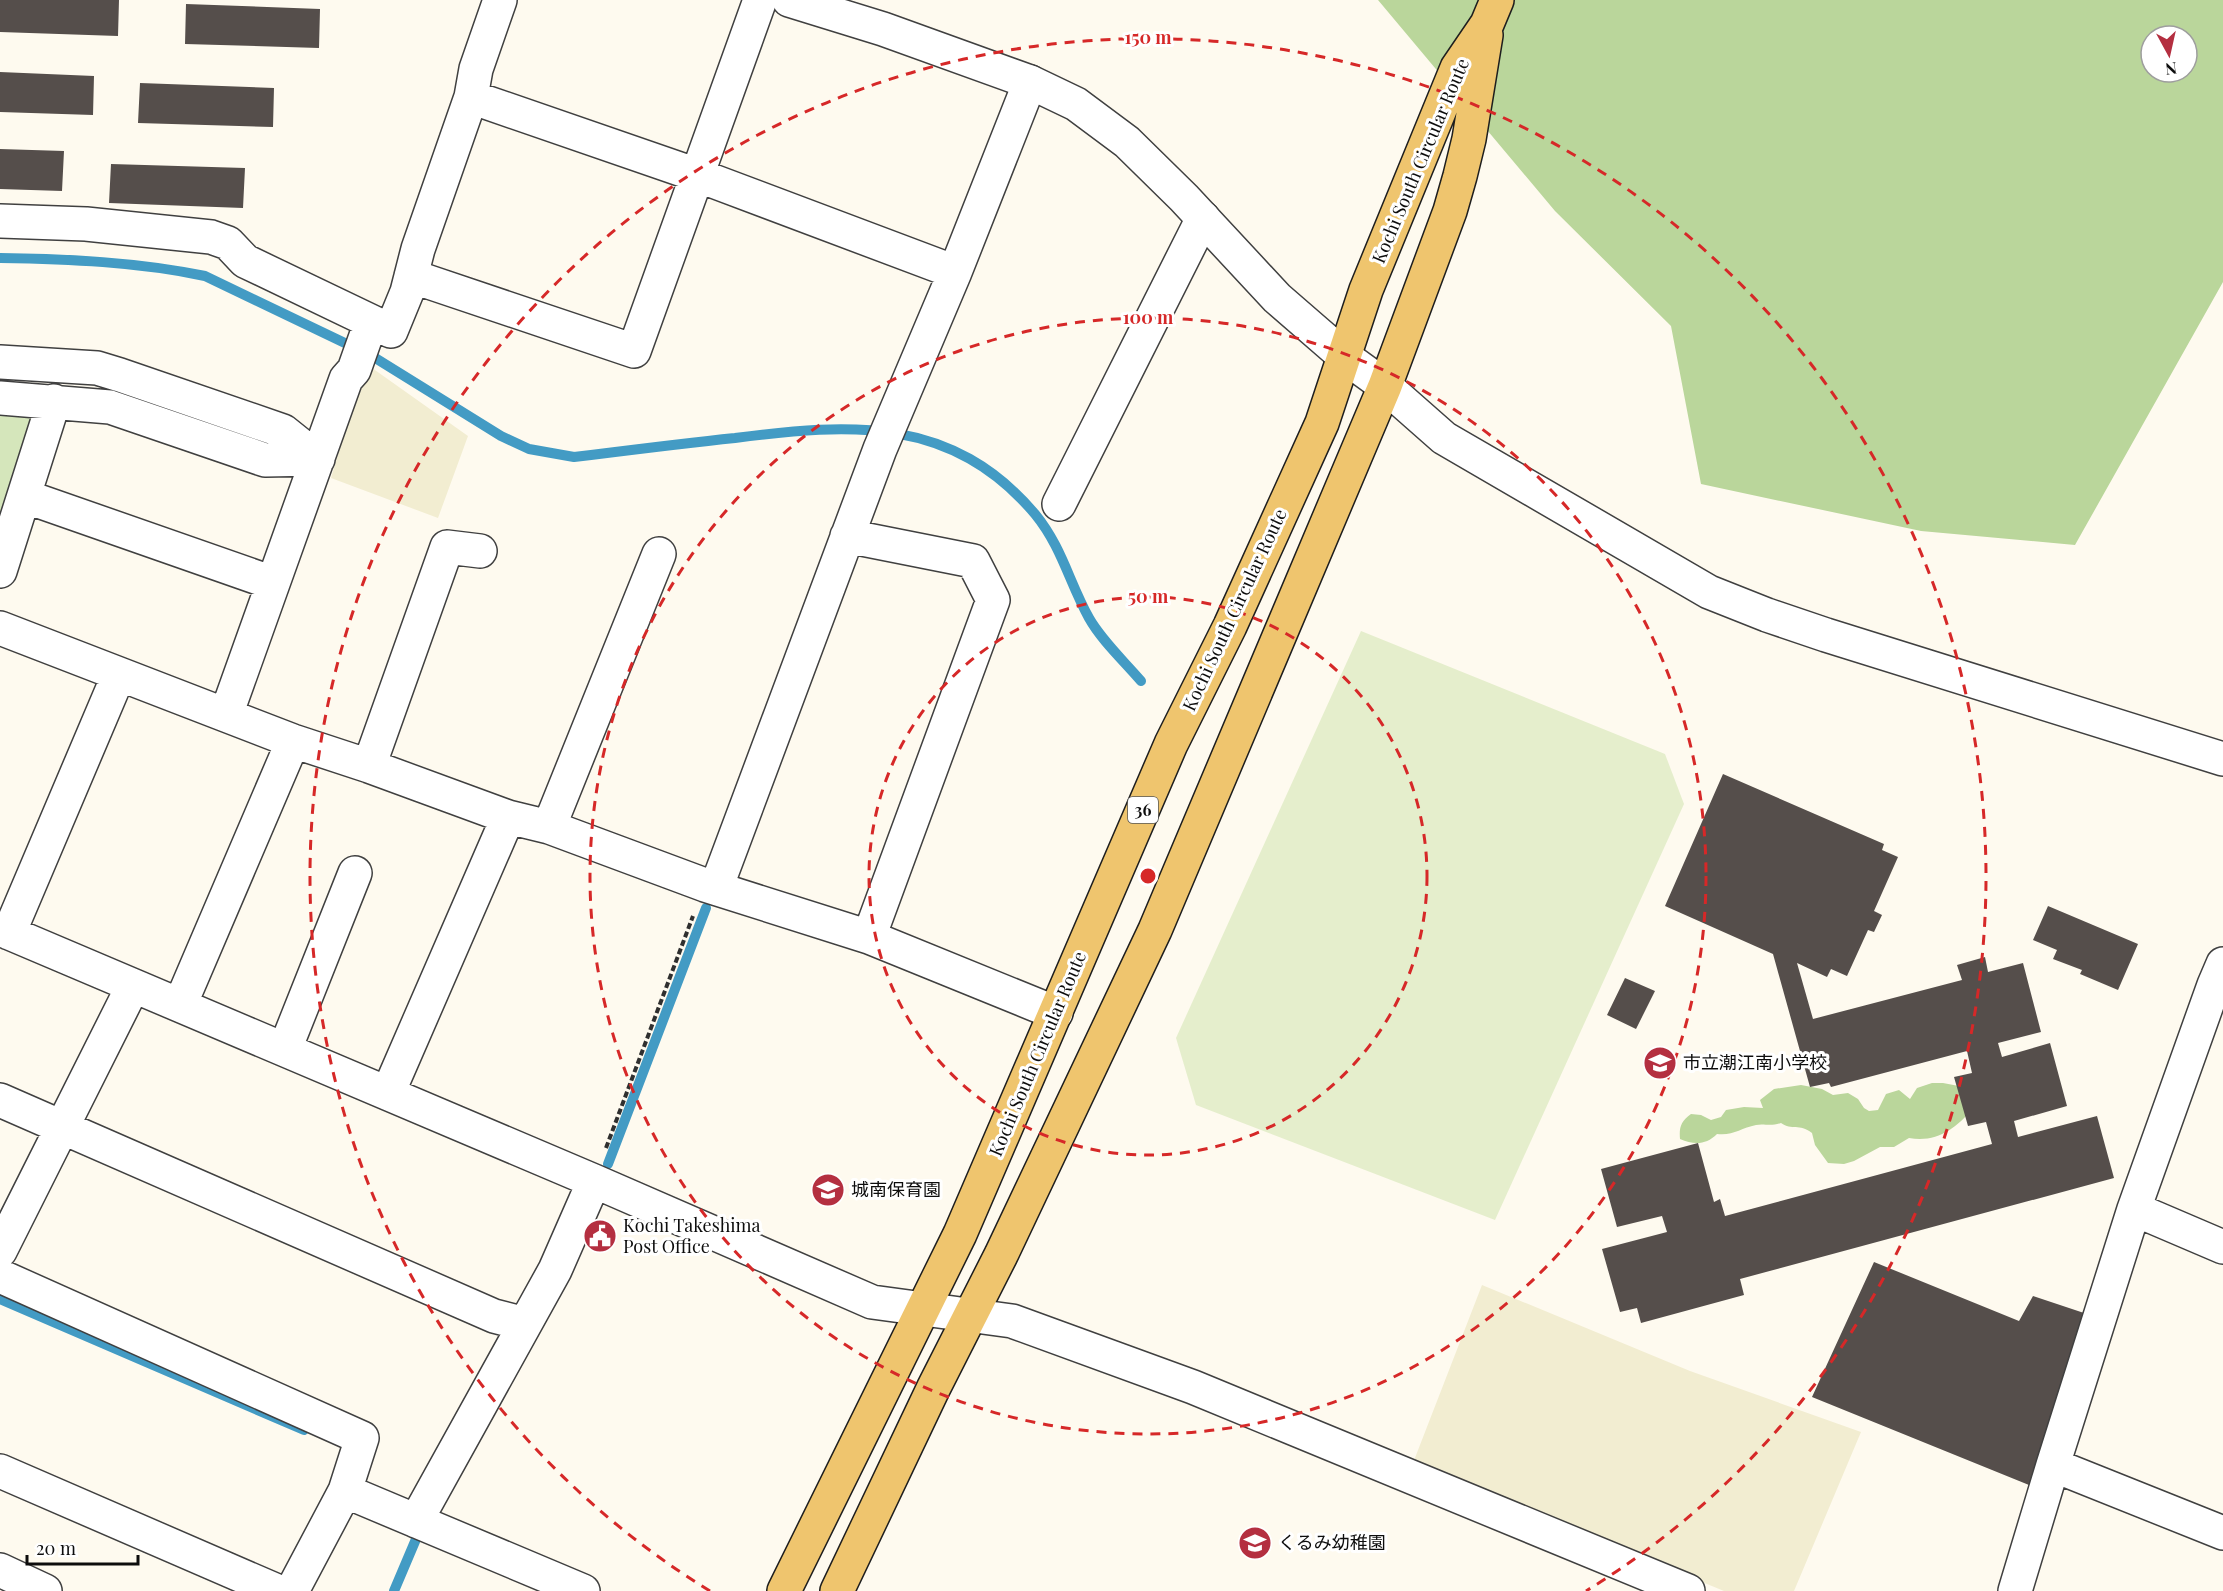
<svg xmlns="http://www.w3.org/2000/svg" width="2223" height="1591" viewBox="0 0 2223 1591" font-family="'Playfair Display','Noto Sans JP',serif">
	<rect width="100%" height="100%" fill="#fefaef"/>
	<path fill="#f2edd1" d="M365,363L468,436L438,518L331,478Z
		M1482,1285L1690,1371L1861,1432L1794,1591H1724L1413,1463Z"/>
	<path fill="#d5e6bb" d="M0,413L29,415L36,426L0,527Z"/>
	<path fill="#bad69b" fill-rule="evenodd" d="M1378,0H2223V282L2075,545L1921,531L1701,484L1671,326L1555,211ZM2151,36H2187V72H2151Z
		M1932,1083H1943L1964,1087L1972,1109C1956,1129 1936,1143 1909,1138L1894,1147H1880L1854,1161L1844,1164L1828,1163L1815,1145L1812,1133C1799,1123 1792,1131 1781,1123C1769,1127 1765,1123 1756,1125C1741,1128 1733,1136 1717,1134C1706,1145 1694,1145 1680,1139C1679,1127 1681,1121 1691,1114L1701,1115L1711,1120L1721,1117L1726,1110L1744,1107L1763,1108L1760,1100L1774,1089L1801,1085L1822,1089L1833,1095L1848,1093L1858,1099L1864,1108L1869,1111L1878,1110L1886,1094L1899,1090L1910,1099L1917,1088Z"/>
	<path fill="#e5eecc" d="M1361,631L1665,754L1684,804L1495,1220L1196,1105L1176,1038Z"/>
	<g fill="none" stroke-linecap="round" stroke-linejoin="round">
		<path stroke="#439bc4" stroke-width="10" d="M0,258C68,259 138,262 205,276L372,356L501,436L529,449L574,457L591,455C639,449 687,443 735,438C851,423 952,416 1035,514C1062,547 1069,582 1089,618C1102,641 1124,661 1141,681
			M608,1164L706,908
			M0,1299L304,1430
			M394,1591L419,1532L415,1531"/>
	</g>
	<path fill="#554e4b" d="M0,0H119L118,36L0,32Z
		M186,4L320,9L319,48L185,44Z
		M0,72L94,76L93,115L0,112Z
		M140,83L274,88L273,127L138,123Z
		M0,149L64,151L62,191L0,189Z
		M111,164L245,168L243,208L109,203Z
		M1723,774L1884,844L1882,850L1898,857L1874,911L1882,915L1874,932L1868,930L1847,976L1831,969L1827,977L1797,963L1813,1019L1962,980L1957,965L1985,957L1988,972L2023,963L2041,1032L1998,1043L2002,1057L2050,1043L2067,1106L2014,1121L2018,1137L2097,1116L2114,1178L1740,1279L1744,1295L1641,1323L1637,1308L1620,1312L1602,1249L1667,1232L1662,1216L1617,1227L1601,1169L1698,1143L1714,1202L1720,1199L1725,1216L1992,1144L1986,1122L1968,1126L1954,1077L1972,1073L1967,1051L1831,1087L1829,1083L1810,1087L1773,954L1665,906Z
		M2048,906L2138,944L2118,990L2080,974L2082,970L2053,959L2057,950L2033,940Z
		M1625,978L1655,991L1636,1029L1607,1015Z
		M1874,1262L2019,1321L2033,1296L2084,1313L2029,1485L1812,1397Z"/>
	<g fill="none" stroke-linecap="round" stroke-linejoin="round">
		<defs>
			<path id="minor" d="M471,97L697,175L955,272
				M0,221L86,224L211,237L228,243L245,261L391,331L407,292L418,249L471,97L476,69L500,0
				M411,276L634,351L760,0
				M0,362L97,368L120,375L283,431L318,459
				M0,398L110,407L265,460L318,459
				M24,496L273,583
				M1059,504L1203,218
				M847,536L973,561L993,600L869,937
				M0,571L54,401
				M0,628L293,741L369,766L508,817L549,827L705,885L869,937L1056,1013
				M226,715L346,379L354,370L371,322
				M369,766L447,547L480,551
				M549,827L659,554
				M716,888L880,449L955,272L1030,82
				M0,929L594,1181L872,1302L1012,1321L1193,1387L1688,1591
				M9,933L119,674
				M180,1005L293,741
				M285,1049L355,873
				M388,1093L508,817
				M0,1100L494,1316L525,1324
				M2134,1209L2223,1247
				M0,1251L133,986
				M0,1276L362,1438L345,1491L583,1591
				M2053,1465L2223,1533
				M0,1471L277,1591
				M416,1521L555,1270L594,1181
				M0,1570L45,1591
				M292,1591L345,1491
				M2015,1591L2053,1465L2134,1209L2214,985L2223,964"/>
			<path id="tertiary" d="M789,0L883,29L1030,82L1076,104L1127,142L1184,198L1277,298L1345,357L1385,386L1444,438L1709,592L1767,615L1826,635L2223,759"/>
			<path id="primary" d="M784,1591L960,1234L1171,744L1230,626L1322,423L1366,290L1457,68L1487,24L1497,0
				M837,1591L933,1389L1001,1255L1155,930L1385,386L1450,211L1460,176L1469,139L1486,35"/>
		</defs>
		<use href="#minor" stroke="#404040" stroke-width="36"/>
		<use href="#tertiary" stroke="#404040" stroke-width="36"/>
		<use href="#primary" stroke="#1e1e1e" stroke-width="36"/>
		<path stroke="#2f2f2f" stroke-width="4" stroke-dasharray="6 3" stroke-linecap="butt" d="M606,1148L693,916"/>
		<use href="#minor" stroke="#fff" stroke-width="33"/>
		<use href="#tertiary" stroke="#fff" stroke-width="33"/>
		<use href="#primary" stroke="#efc56e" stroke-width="33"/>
	</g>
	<g fill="none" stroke="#d62828" stroke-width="3" stroke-dasharray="10 8">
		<circle cx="1148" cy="876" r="279"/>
		<circle cx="1148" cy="876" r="558"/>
		<path d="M710 1591A838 838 0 1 1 1586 1591"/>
	</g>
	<defs>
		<symbol id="school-disc" viewBox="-11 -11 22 22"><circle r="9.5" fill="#b42f40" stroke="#fff"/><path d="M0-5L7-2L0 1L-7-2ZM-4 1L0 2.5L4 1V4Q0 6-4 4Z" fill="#fff"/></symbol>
		<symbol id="civic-disc" viewBox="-11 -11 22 22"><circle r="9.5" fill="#b42f40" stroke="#fff"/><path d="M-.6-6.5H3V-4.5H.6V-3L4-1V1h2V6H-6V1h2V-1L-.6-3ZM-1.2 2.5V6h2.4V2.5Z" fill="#fff"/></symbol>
	</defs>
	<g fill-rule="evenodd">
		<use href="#school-disc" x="1641" y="1044" width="38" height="38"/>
		<use href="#school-disc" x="809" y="1171" width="38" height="38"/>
		<use href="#civic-disc" x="581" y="1217" width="38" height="38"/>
		<use href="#school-disc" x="1236" y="1524" width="38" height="38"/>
	</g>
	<g text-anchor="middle" stroke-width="6" stroke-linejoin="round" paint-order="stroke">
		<rect fill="#fff" stroke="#565656" stroke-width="1.5" x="1128" y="797" width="30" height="26" rx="4.5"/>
		<g font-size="16" font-weight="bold" fill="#0d0d0d">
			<text x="1143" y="816">36</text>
		</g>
		<g font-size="18" fill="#0d0d0d" stroke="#fff">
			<text transform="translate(1421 161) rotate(-67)" y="6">Kochi South Circular Route</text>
			<text transform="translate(1235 610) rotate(-65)" y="6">Kochi South Circular Route</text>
			<text transform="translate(1038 1054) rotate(-67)" y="6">Kochi South Circular Route</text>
		</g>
		<g font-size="18" fill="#0d0d0d" stroke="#fff" text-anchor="start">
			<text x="1683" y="1069">市立潮江南小学校</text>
			<text x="851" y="1196">城南保育園</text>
			<text x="623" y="1232">Kochi Takeshima<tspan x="623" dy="21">Post Office</tspan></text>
			<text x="1278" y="1549">くるみ幼稚園</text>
		</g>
	</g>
	<circle cx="1148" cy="876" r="9" fill="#d62828" stroke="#fff" stroke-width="3"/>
	<g font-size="18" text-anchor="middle" font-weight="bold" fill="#d62828" stroke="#fff" stroke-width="6" stroke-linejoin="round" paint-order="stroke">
		<text x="1148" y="44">150 m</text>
		<text x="1148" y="324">100 m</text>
		<text x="1148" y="603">50 m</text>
	</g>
	<g transform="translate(2169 54) rotate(172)"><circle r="28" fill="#ffffff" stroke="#9e9e9e" stroke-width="1.5"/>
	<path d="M0-4.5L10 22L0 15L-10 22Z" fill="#b42f40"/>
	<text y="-9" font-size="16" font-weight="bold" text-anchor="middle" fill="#0d0d0d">N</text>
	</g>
	<path d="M27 1555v9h111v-9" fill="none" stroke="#0d0d0d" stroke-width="3"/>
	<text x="36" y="1555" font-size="18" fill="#0d0d0d" stroke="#ffffff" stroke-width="4.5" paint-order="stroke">20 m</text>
</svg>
